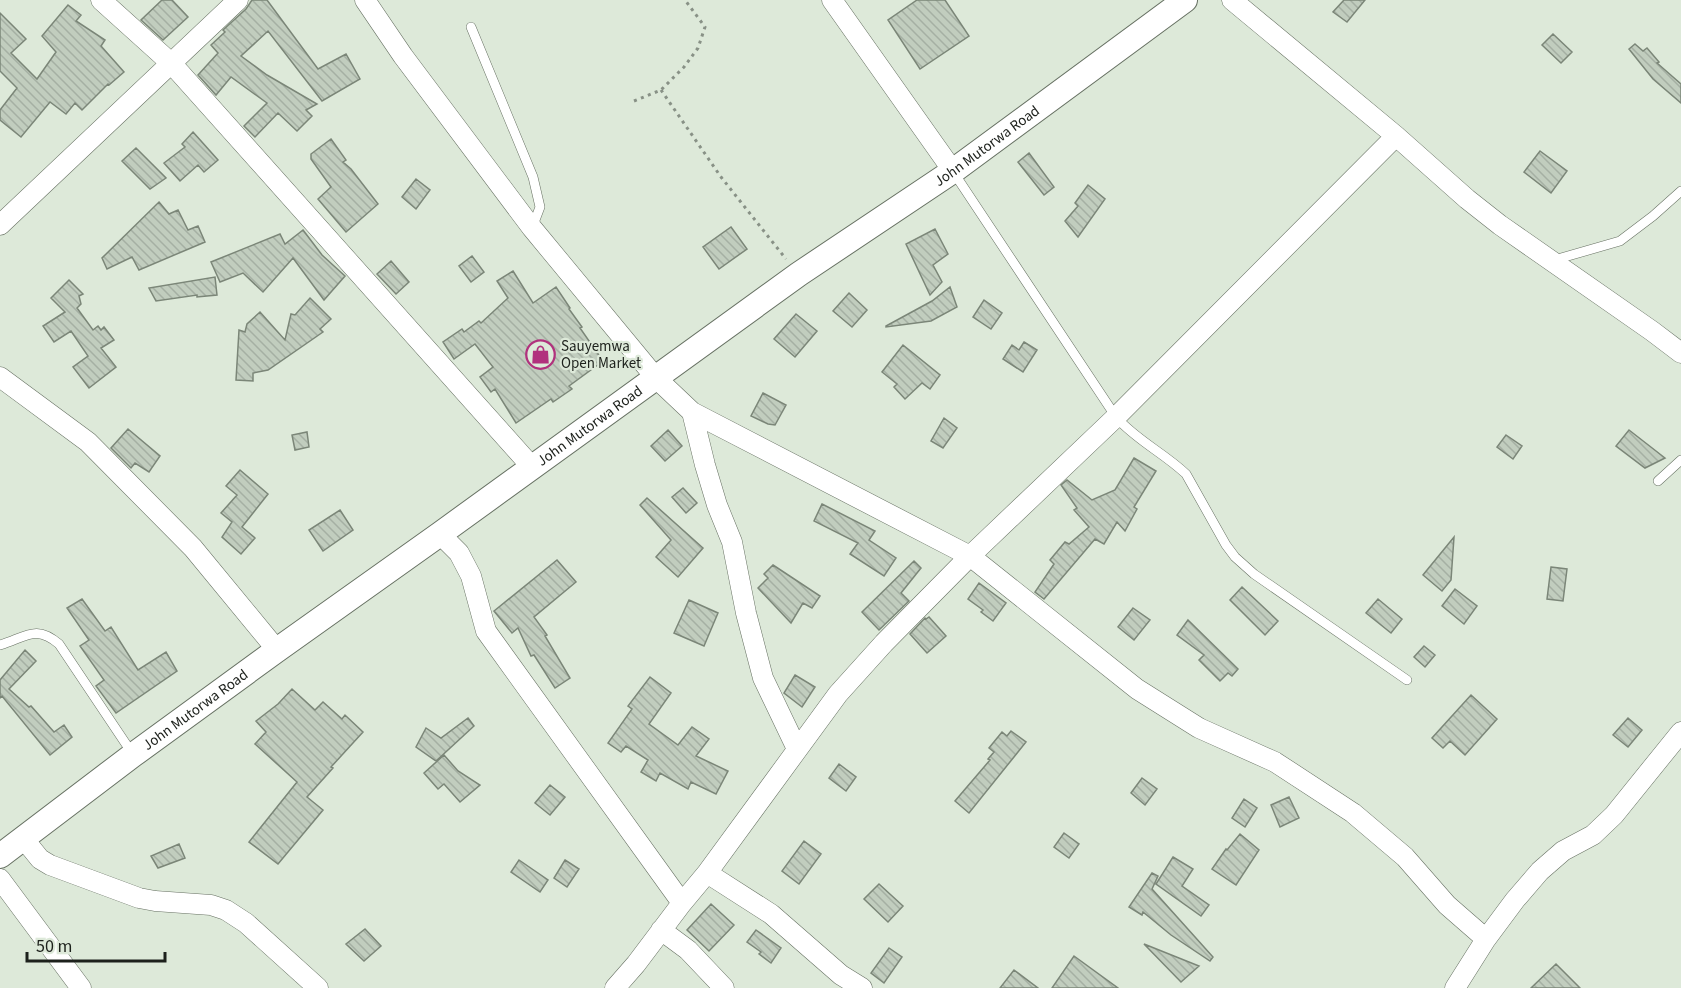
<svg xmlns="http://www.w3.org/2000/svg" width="1681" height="988" viewBox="0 0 1681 988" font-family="'Source Sans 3',sans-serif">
	<defs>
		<pattern id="building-back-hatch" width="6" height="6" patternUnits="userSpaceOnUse" patternTransform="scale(1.5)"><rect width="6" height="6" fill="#c1cdbe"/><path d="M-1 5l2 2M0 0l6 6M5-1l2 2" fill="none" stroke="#a5b0a3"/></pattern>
	</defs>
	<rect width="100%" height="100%" fill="#dde9d9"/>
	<path fill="url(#building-back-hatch)" stroke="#7b8678" stroke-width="1.5" d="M162,0H172L188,17L163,40L141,20Z
		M252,0H267L318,69L346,54L360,79L322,101L268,31L241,56L267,75L317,104L306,110L312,116L297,131L278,113L255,137L244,126L267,103L231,77L216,95L198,75L218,53L211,45L225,32L223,30L246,9Z
		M917,0H945L969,36L920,69L888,20Z
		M1344,0H1365L1347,22L1333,12Z
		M68,5L81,15L76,21L105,40L101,46L124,72L109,85L108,84L82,110L75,103L66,114L50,102L21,137L0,120V110L17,88L0,71V13L26,39L11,53L37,79L56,52L42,36Z
		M1553,34L1572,52L1561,63L1542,45Z
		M1635,44L1643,51L1647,48L1659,62L1657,63L1681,84V103L1653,79L1629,49Z
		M193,132L218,160L204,172L198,165L180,181L164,163L185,147L182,144Z
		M331,139L346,160L343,162L351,169L378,204L346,232L318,199L331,187L311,159V154Z
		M136,148L166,178L150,189L122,161Z
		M1540,151L1567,171L1551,193L1524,172Z
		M1029,153L1054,187L1044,195L1018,162Z
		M416,179L430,190L416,209L402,197Z
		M1088,185L1105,199L1078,237L1065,221L1078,206L1075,203Z
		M159,202L169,214L178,210L188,230L198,226L205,242L139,270L132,257L107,269L102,258Z
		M731,227L747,249L719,269L703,247Z
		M935,229L948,254L933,265L942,282L930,295L906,244Z
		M303,230L322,255L345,276L324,300L293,258L263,292L243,273L220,282L211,262L280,234L285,244Z
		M472,256L484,272L471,282L459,266Z
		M391,261L409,282L396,294L377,274Z
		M513,271L533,303L556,287L570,308L569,309L582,327L580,328L603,361L569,386L572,389L553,402L551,399L516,423L495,389L491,392L480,377L493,367L475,344L454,359L443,342L462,329L464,332L479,321L481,323L508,298L497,281Z
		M215,277L217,295L197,297V295L156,301L149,288Z
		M69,280L83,294L79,296L81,304L77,308L93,330L98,326L101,330L104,327L114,340L101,348L116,367L89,388L73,367L88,356L71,331L54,342L43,326L65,312L51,298Z
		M950,287L957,307L931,321L886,327V326L932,301Z
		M849,293L867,310L852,327L833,311Z
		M310,298L331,319L320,329L323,332L268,370L253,373V381L236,380L239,330L245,332L247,324L260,312L285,340L291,314L295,315Z
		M984,300L1002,313L991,329L973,317Z
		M796,314L817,331L795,357L774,339Z
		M1024,342L1037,350L1023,372L1003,359L1012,345L1019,350Z
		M903,345L940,375L930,389L922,383L905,399L894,387L897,384L882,372Z
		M763,393L786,405L775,425L768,424L751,416Z
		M944,418L957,428L943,448L931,441Z
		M128,429L160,456L149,472L135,463L131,468L111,448Z
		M668,430L682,446L665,461L651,446Z
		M1629,430L1665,458L1645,468L1616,446Z
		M307,432L309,447L295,450L292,435Z
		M1506,435L1522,446L1513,459L1497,447Z
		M1134,458L1156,471L1134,507L1137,509L1125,531L1117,522L1104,544L1095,539L1044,599L1035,592L1054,564L1050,560L1065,542L1069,544L1089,527L1074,510L1077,508L1061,485L1067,480L1092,500L1115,490Z
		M240,470L268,494L242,527L255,538L241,554L222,537L232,522L221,513L237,495L226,486Z
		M683,488L697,503L686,513L672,497Z
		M647,498L703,548L678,577L656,557L671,540L640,505Z
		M822,504L875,531L869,540L896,558L884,576L850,554L858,543L814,521Z
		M340,510L353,530L323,551L309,530Z
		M1454,537L1451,580L1442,591L1423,575Z
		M557,560L576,582L534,617L547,635L545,636L570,678L555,688L534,655L531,656L518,628L512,633L494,611Z
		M914,561L921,568L901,593L909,601L879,630L862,612Z
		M773,565L820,596L812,608L803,603L791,623L758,588L768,578L764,574Z
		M1551,567L1567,569L1563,601L1547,599Z
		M979,583L1006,603L993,621L981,612L983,610L968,599Z
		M1242,587L1278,621L1265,635L1230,600Z
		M1455,589L1477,606L1464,624L1442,606Z
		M82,599L105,631L111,627L138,670L166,652L177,671L116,713L96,686L104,680L80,646L89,640L67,608Z
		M1378,599L1402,619L1391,633L1366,613Z
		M689,600L718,613L704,646L674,633Z
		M1133,608L1150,620L1134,640L1118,627Z
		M929,617L946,636L927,653L910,634L925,618L926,619Z
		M1188,620L1238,669L1232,676L1228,673L1220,681L1199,660L1204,655L1177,635Z
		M1424,646L1435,655L1425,667L1414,657Z
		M25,650L36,661L9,689L29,707L31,706L54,732L64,725L72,737L50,755L2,696L0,698V680Z
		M795,675L815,687L802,707L784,693Z
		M650,677L671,693L649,724L678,745L692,727L709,739L696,756L728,771L716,794L691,782L688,789L660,773L656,781L641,772L648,760L626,746L621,752L608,743L632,709L628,706Z
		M292,689L315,710L323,702L342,719L345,715L363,732L331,767L333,768L307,797L323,810L278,864L249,842L297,782L255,744L266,732L256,721L278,704Z
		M1471,695L1497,719L1465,755L1450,741L1443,748L1432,738Z
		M468,718L474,726L436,761L416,747L426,728L441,738Z
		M1628,718L1642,730L1628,747L1613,735Z
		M1011,731L1026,742L969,813L955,801L990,760L988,759L994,752L989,748L1002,732L1007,736Z
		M444,755L458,771L480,785L460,802L444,784L438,789L424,773Z
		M839,764L856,777L846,791L829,778Z
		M1142,778L1157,789L1145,805L1131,793Z
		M550,785L565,797L550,815L535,803Z
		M1289,797L1299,818L1280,827L1271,805Z
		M1244,799L1257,808L1245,827L1232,818Z
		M1064,833L1079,844L1069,858L1054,847Z
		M1240,834L1259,850L1236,885L1212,869L1226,849L1227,850Z
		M804,841L821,854L799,884L782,871Z
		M179,844L185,858L158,868L151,856Z
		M1173,857L1193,869L1182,886L1209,905L1201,916L1156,884Z
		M519,860L548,880L540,892L511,872Z
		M565,860L579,869L567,887L554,878Z
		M1152,873L1158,876L1152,889L1213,957L1210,961L1171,935L1143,912L1142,915L1129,907Z
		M879,884L903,906L888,922L864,899Z
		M711,904L734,925L709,951L687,930Z
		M365,929L381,946L364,961L346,944Z
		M756,930L781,948L771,963L759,954L761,952L747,942Z
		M1144,944L1199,966L1181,982Z
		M889,948L902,957L884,983L871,973Z
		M1074,956L1118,988H1052Z
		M1556,964L1580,988H1531Z
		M1014,970L1038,988H1000Z"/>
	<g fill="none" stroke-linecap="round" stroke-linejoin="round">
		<defs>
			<path id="service" d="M471,27L533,177L540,207L532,228
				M954,173L1116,417C1136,440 1164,453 1186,474L1226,545L1235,557L1254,574L1407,680
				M1554,260L1620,241L1653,216L1681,191
				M1658,481L1681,460
				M0,645C26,637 36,624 59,644L132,753"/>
			<path id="minor" d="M101,0L172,64L532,467
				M365,0L403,56L532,228L656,378L692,412L970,556L1137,689L1199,728L1275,762L1353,813L1405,857L1447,905L1486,939
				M832,0L953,171
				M1232,0L1396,136L1467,199L1500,225L1652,331L1681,353
				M0,225L238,0
				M0,377L88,442L193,548L277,650
				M692,412L705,465L717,505L732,542L746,613L763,678L797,749
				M440,534L459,553L471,576L486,631L682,903
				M23,838L40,859L50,865L139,898L155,901L211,905L226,910L246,923L318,988
				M707,873L771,914L841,975L862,988
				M0,879L81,988
				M661,930L688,950L724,988
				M615,988L636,964L682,903L707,873L838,694L884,643L970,556L1116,417L1396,136
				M1455,988L1486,939L1515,900L1540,871L1563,851L1593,835L1614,815L1681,732"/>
			<g id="tertiary">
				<path id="s1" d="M0,856L133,755L277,650L440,534L799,274L953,171L1185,0"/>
			</g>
		</defs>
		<use href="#service" stroke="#677163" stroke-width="10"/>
		<use href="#minor" stroke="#677163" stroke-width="21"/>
		<use href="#tertiary" stroke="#677163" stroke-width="26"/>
		<path stroke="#889186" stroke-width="3" stroke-dasharray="3 4.5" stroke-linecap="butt" d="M661,90L721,177L786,259
			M634,101L661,90L684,67L698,48L705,27L685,0"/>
		<use href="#service" stroke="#fff" stroke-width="9"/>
		<use href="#minor" stroke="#fff" stroke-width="20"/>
		<use href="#tertiary" stroke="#fff" stroke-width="24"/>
	</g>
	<defs>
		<symbol id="shop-ring" viewBox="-11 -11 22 22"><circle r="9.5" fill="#dde9d9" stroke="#b1317d" stroke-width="1.5"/><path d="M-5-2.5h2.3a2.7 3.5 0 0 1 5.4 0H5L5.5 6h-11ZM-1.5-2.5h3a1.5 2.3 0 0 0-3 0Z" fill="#b1317d"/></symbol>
	</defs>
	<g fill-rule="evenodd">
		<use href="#shop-ring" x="524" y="338" width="33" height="33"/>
	</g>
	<g text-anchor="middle" stroke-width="4.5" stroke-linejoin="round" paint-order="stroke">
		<g font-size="15" fill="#1d211c" stroke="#dde9d9">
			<text dy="5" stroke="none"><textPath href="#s1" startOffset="1216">John Mutorwa Road</textPath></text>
			<text dy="5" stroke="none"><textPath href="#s1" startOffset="730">John Mutorwa Road</textPath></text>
			<text dy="5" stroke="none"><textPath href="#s1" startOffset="244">John Mutorwa Road</textPath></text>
		</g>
		<g font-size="15" fill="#1d211c" stroke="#dde9d9" text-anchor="start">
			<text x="561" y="351">Sauyemwa<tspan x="561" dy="17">Open Market</tspan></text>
		</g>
	</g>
	<path d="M27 952v9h138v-9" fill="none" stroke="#1d211c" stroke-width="3"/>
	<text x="36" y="952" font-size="18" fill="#1d211c" stroke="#dde9d9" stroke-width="4.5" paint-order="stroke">50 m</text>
</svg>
